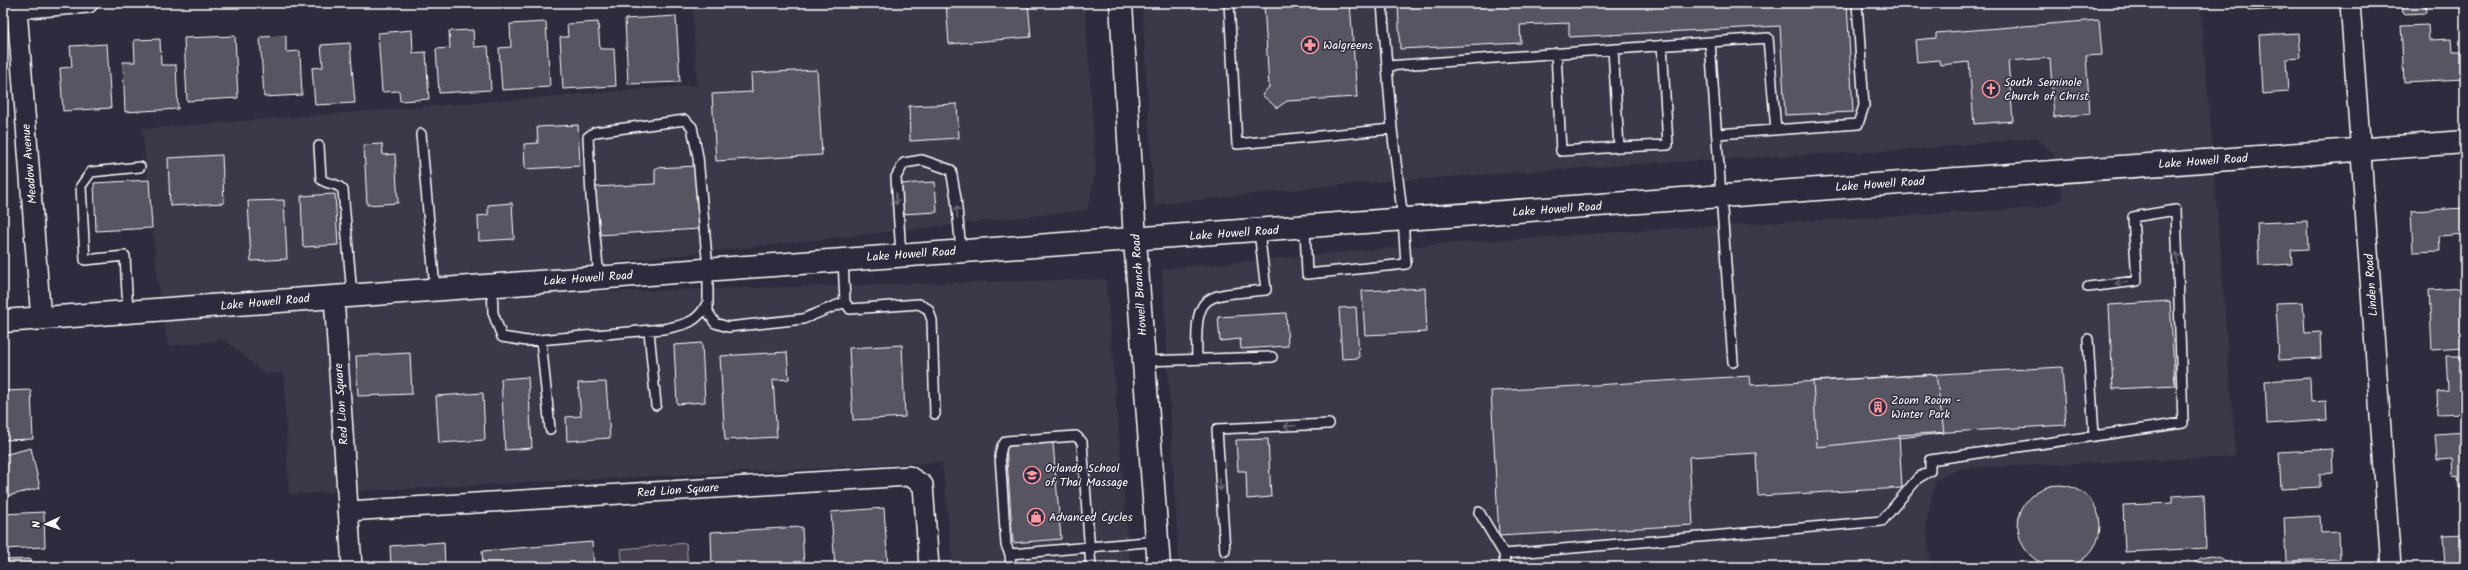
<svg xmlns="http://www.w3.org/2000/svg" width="2468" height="570" viewBox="0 0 2468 570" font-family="Kalam,sans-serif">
	<rect width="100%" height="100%" fill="#2f2a3d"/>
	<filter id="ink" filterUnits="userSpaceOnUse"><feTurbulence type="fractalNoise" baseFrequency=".025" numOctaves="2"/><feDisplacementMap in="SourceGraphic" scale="8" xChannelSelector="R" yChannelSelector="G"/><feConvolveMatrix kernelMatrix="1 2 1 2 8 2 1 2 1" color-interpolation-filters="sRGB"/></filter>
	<g filter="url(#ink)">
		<path fill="#3c3749" d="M692,3H1085L1096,171L1087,210L589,265L588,268L160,301L142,129L697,85Z
			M1142,3H2200L2213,151L2055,163L2053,153L2036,138L1917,149L1654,163L1346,184L1154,205Z
			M2214,170L2236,457L1962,468L1935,481L1926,524L1931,567H1179L1162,269L1411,246L1709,226L2040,208L2063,199L2059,181Z
			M1106,279L1130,567H953L942,462L358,491L345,305L589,287L590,292Z
			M324,307L337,492L289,494L284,373L265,374L225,340L168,346L163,319Z"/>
		<path fill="#464152" stroke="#a2a0a8" d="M686,543L688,567H623L621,549Z"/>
		<path fill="#595564" stroke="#fff" d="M946,3H1028L1031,37L949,44Z
			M1264,3H1350L1357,97L1287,101L1277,108L1262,95L1269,87Z
			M1398,3H1847L1853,112L1785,115L1780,26L1569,37V23L1520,25L1521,43L1400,49Z
			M2248,3H2283V9L2248,11Z
			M2402,3H2425L2426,13L2403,14Z
			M676,16L680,82L628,84L625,19Z
			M2099,20L2102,55L2086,56L2090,114L2054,117L2050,58L2008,61L2013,121L1974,124L1969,62L1940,65L1939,60L1917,62L1915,40L1936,38V33Z
			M546,22L550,87L502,90L499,48L511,47L510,24Z
			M598,22L600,49H614L616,86L563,89L560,37H568L567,24Z
			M2428,25L2429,40L2452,39L2453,51H2465V79L2404,82L2401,26Z
			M412,30L413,53L426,52L429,99L400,101L399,91L382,92L378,33Z
			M473,30L474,47L488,46L491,90L439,93L436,49L450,48L449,31Z
			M2299,33L2301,58L2286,59L2288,92L2262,94L2259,35Z
			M235,36L238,98L187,101L184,38Z
			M286,36V52L300,51L302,95L264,97L260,37Z
			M160,39L161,65H176L178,109L125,112L123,62H135L134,40Z
			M350,43L355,103L315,105L312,68L323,67L321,45Z
			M107,44L111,108L63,111L60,68L72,67L70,46Z
			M817,70L822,155L716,161L712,94L752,92L751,73Z
			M957,104L959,138L910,141L909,106Z
			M578,125L580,166L525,169L524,144L538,143L537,127Z
			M382,144L383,155L395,154L398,203L367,205L364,145Z
			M222,155L224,203L170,206L168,158Z
			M697,166L700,229L598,235L595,187L655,184V168Z
			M149,180L152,228L96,231L94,183Z
			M935,182L937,212L902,214L900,184Z
			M335,194L338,245L303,247L301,196Z
			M284,200L287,259L251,261L248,201Z
			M512,203L514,239L479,241L478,216L488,215V205Z
			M2465,208V234L2439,236L2440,251L2413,252L2411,211Z
			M2307,221L2308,249L2291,250L2292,264L2259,266L2257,223Z
			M1425,288L1427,332L1365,335L1362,291Z
			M2465,288V348L2432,350L2429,290Z
			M2170,301L2175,386L2113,389L2109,305Z
			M2303,302L2305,333L2320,332L2321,358L2279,360L2276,303Z
			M1356,307L1359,358L1342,359L1339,308Z
			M1286,313L1288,346L1241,349L1240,339L1220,341L1218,317Z
			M702,343L705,402L677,404L674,345Z
			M902,345L905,417L853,420L849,348Z
			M787,352L789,379L773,380L777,437L725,440L720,356Z
			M410,353L412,394L358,396L356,356Z
			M2446,356H2465V413L2438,414L2437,392L2448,391Z
			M2062,367L2066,425L1899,435L1902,488L1758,496L1756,453L1689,457L1693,525L1499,536L1491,391L1750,376L1751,385Z
			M1936,374L1944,433L1817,447L1813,381Z
			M528,377L532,448L505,450L501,379Z
			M2310,378L2311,402L2326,401L2327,420L2267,424L2265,381Z
			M606,382L610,438L567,441L566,417L581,416L578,383Z
			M31,390L33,439L3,440V391Z
			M483,393L485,440L439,443L436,396Z
			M2465,432V487L2459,488L2458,476L2453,477L2452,459L2437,460L2435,434Z
			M1268,439L1271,497L1247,499L1246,471H1238L1236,440Z
			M1053,443L1061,539L1013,543L1006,446Z
			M31,448L40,488L3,497V455Z
			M2332,449L2333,473L2320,474V487L2281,489L2279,452Z
			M2018 526a41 41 0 1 1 82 0a41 41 0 1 1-82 0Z
			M2204,494L2206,548L2125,552L2123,505L2172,503V496Z
			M884,508L888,567H835L831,512Z
			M44,512L45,547L3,549V514Z
			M2320,516L2321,533L2339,532L2340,559L2286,561L2284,518Z
			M802,527L804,567H712L711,532Z
			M2465,534V567H2445L2443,535Z
			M444,542L445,567H391L390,546Z
			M592,542L594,567H483L482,551Z
			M2211,556L2220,558L2233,567H2189L2201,558Z
			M31,559L32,567H3V560Z
			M1066,564V567H1021Z"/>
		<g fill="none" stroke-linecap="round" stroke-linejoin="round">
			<defs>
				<path id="service" d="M1229,3L1237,144L1392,129L1382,3
					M1710,42L1768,38L1776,130
					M1556,53L1561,151L1619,147L1613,49
					M1388,66L1710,42L1733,362
					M421,134L435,289
					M1717,134L1858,124L1864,106L1857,3
					M319,146L321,179C328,186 336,181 343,190L352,295
					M1619,147L1668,145L1662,45
					M1305,228L1307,274L1406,264L1403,220L1392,129
					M901,255L896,177L904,163L922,160L951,170L956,198L961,251
					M843,260L845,302L850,309L919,304L928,309L932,320L935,414
					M599,277L591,196L588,137L595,132L685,120L692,127L698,157L708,269V312L715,323L728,327L803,319L845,302
					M492,285L493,313L502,337L527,341L663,329C684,325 698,323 707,303
					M128,312L125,256L85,260L81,186L91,172L140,167
					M649,331L656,405
					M2088,339L2094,436
					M541,340L550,429
					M1197,359C1195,291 1202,296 1266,290L1259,231
					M1144,361L1272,357
					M1479,512L1504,554L1505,567
					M1225,551L1217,429L1329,424
					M1010,554L1157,541
					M1504,554L1882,521L1918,478L1930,471V460L2183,423L2176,210L2133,217L2137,281L2088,287
					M1011,567L1010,554L1006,545L1000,455L1002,446L1006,441L1076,436L1082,442L1091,567"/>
				<path id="minor" d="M2350,3L2391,567
					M17,9L41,320
					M3,10L88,3
					M334,297L352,567
					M348,511L909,476L923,485L929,567"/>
				<path id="tertiary" d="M3,321L2465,142"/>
				<path id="secondary" d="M1121,3L1135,240L1159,567"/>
			</defs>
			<use href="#service" stroke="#fff" stroke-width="12"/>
			<use href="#minor" stroke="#fff" stroke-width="22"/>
			<use href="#tertiary" stroke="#fff" stroke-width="25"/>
			<use href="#secondary" stroke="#fff" stroke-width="25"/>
			<use href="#service" stroke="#2f2a3d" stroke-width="9"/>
			<use href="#minor" stroke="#2f2a3d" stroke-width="19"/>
			<use href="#tertiary" stroke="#2f2a3d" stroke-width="22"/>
			<use href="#secondary" stroke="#2f2a3d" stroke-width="22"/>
		</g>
		<defs><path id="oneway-shaft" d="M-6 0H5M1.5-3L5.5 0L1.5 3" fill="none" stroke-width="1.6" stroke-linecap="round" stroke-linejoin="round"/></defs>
		<g stroke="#6d6a77">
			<use href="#oneway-shaft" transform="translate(896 199) rotate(88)"/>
			<use href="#oneway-shaft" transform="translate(957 212) rotate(-95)"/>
			<use href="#oneway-shaft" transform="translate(2177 258) rotate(-92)"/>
			<use href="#oneway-shaft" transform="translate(2121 283) rotate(173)"/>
			<use href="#oneway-shaft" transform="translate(1290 426) rotate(177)"/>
			<use href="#oneway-shaft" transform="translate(1220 485) rotate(86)"/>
		</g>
	</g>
	<defs>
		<symbol id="pharmacy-ring" viewBox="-11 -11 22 22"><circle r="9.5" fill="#2f2a3d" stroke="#ff9aa2" stroke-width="1.5"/><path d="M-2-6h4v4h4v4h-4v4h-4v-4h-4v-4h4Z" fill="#ff9aa2"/></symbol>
		<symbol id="church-ring" viewBox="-11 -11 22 22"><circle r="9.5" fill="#2f2a3d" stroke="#ff9aa2" stroke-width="1.5"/><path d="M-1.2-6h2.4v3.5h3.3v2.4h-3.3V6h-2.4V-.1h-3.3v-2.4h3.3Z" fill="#ff9aa2"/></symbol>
		<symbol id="building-ring" viewBox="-11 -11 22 22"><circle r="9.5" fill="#2f2a3d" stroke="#ff9aa2" stroke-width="1.5"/><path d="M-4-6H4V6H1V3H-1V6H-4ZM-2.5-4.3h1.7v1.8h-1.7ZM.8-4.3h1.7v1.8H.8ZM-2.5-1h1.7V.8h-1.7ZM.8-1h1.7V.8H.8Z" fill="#ff9aa2"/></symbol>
		<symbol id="university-ring" viewBox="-11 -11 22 22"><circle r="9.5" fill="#2f2a3d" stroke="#ff9aa2" stroke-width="1.5"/><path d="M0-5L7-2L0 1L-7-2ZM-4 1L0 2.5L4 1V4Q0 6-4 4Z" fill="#ff9aa2"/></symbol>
		<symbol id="shop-ring" viewBox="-11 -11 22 22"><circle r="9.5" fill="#2f2a3d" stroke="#ff9aa2" stroke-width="1.5"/><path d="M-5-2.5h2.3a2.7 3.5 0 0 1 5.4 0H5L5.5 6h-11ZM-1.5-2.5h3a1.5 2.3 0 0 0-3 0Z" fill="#ff9aa2"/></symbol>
	</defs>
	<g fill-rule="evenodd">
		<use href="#pharmacy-ring" x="1300" y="35" width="20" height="20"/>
		<use href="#church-ring" x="1981" y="79" width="20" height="20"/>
		<use href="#building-ring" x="1868" y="397" width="20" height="20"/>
		<use href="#university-ring" x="1022" y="465" width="20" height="20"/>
		<use href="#shop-ring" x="1026" y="507" width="20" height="20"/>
	</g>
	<g text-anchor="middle" stroke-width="3" stroke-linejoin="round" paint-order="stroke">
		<g font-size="12" fill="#fff" stroke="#2f2a3d" text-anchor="start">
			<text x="1323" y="49">Walgreens</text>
			<text x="2004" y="86">South Seminole<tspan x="2004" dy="14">Church of Christ</tspan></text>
			<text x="1891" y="404">Zoom Room -<tspan x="1891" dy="14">Winter Park</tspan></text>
			<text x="1045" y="472">Orlando School<tspan x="1045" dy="14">of Thai Massage</tspan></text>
			<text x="1049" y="521">Advanced Cycles</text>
		</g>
		<g font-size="12" fill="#fff" stroke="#2f2a3d">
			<text transform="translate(2203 161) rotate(-4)" y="4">Lake Howell Road</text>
			<text transform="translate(29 164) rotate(-95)" y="4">Meadow Avenue</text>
			<text transform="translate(1880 184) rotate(-4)" y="4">Lake Howell Road</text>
			<text transform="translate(1557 209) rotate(-4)" y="4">Lake Howell Road</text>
			<text transform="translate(1234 233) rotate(-4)" y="4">Lake Howell Road</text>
			<text transform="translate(911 254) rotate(-4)" y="4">Lake Howell Road</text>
			<text transform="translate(588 278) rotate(-4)" y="4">Lake Howell Road</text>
			<text transform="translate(1139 285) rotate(-94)" y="4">Howell Branch Road</text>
			<text transform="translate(2371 285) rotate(-94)" y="4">Linden Road</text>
			<text transform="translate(265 302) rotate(-5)" y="4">Lake Howell Road</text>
			<text transform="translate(341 404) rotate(-94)" y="4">Red Lion Square</text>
			<text transform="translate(678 490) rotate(-4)" y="4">Red Lion Square</text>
		</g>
	</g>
	<rect width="2468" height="570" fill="none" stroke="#2f2a3d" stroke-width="16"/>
	<rect x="8" y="8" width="2452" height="554" fill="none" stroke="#fff" stroke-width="1.5" filter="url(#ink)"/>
	<g transform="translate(46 524) rotate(267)" stroke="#2f2a3d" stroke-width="3" paint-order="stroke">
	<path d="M0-3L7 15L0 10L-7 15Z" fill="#ffffff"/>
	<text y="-6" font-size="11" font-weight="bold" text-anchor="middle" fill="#ffffff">N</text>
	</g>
</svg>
